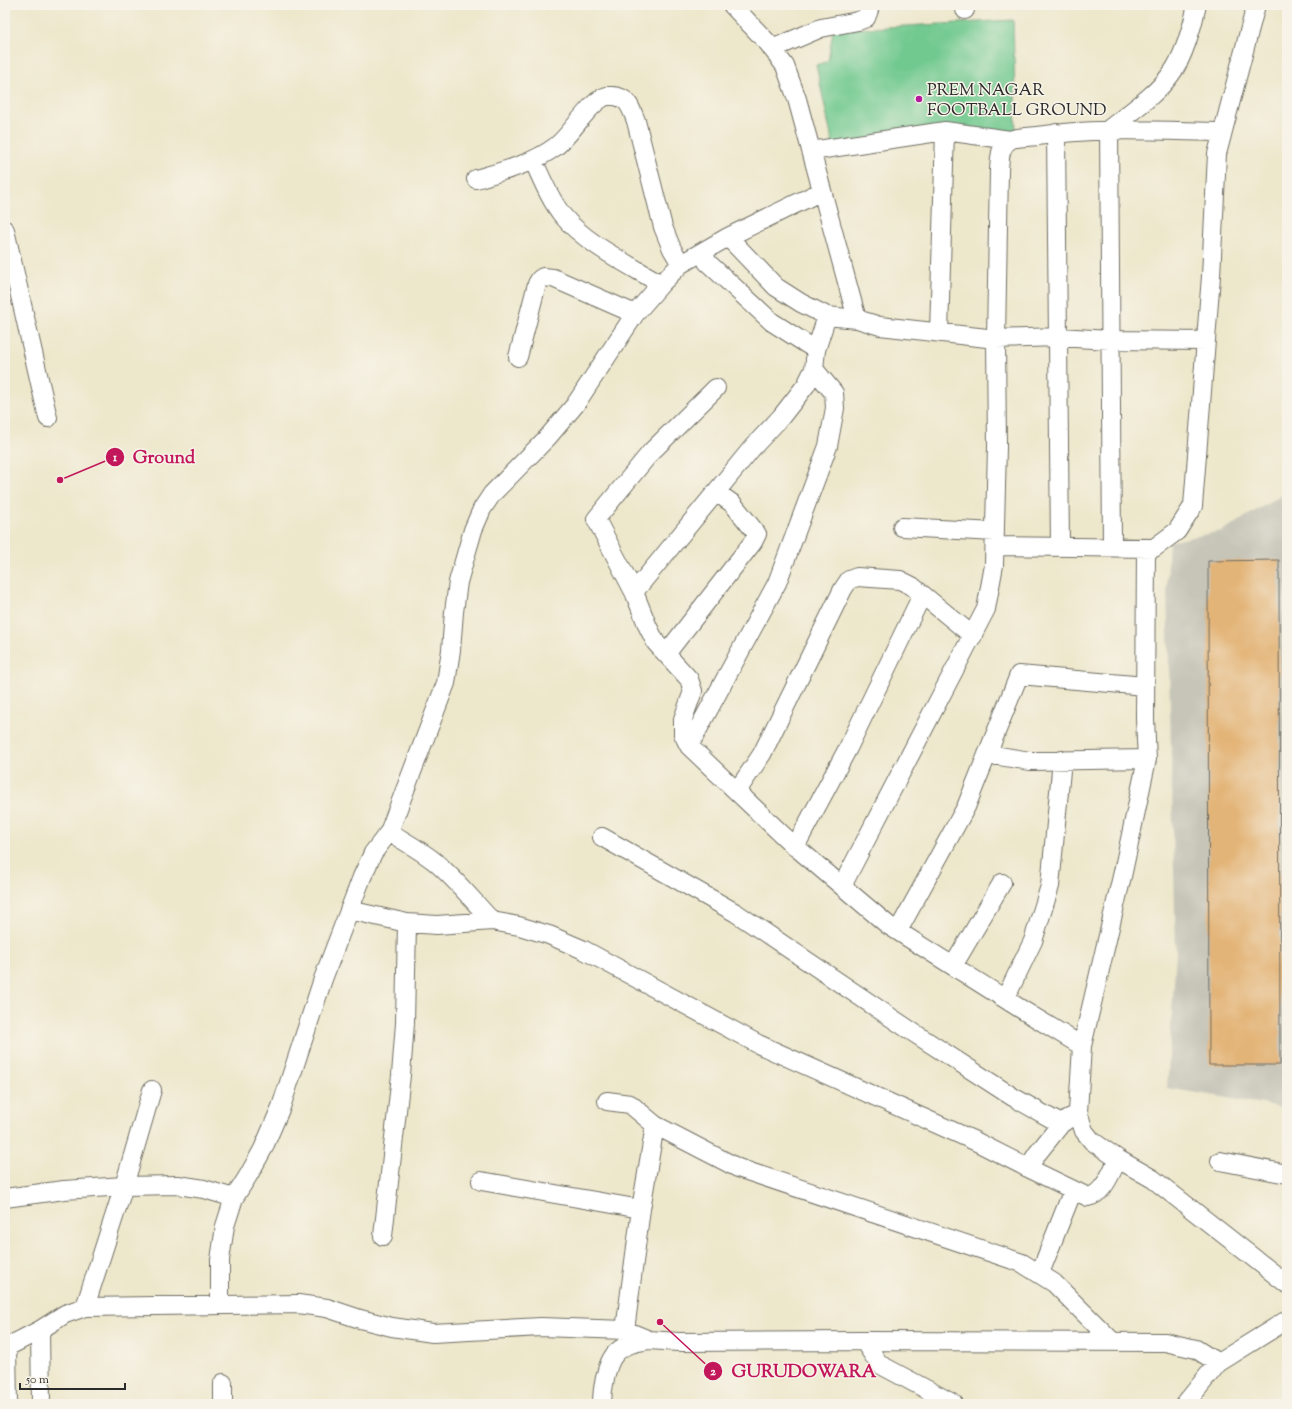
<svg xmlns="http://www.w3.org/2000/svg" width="1292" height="1409" viewBox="0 0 1292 1409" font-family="'Sorts Mill Goudy',serif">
	<rect width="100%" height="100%" fill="#f7f3e8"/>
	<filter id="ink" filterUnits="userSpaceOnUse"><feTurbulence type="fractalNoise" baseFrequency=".025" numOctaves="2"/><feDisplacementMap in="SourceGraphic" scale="8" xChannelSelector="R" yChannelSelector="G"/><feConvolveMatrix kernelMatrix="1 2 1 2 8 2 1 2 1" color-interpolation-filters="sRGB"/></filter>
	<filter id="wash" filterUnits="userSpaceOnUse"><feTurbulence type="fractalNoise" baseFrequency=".012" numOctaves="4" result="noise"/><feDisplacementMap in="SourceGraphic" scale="16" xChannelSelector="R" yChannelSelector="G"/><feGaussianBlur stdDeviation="0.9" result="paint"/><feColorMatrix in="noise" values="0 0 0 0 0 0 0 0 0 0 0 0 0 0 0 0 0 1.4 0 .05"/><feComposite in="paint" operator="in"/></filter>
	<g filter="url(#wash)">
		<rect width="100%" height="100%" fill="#ede7cb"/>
		<path fill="#c6c5b8" d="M1287,492V1108L1167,1088L1176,951L1167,588L1169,542L1222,531Z"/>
		<path fill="#71c98f" stroke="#4e7a5d" d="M1013,20L1016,133L833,145L816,65L828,61L833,30Z"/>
		<g id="blocks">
			<path fill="#e3b477" d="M1279,560L1280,1065H1209L1208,561Z"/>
		</g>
	</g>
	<g filter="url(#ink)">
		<use href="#blocks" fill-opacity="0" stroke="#6f6d63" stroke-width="1"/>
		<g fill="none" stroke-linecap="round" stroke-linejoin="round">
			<defs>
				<path id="minor" d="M732,5L768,43L785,66L797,99L857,319
					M965,10V5
					M772,49L821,28L858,21L866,18L869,10V5
					M1056,133L1060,547
					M811,151L945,131L1010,140
					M533,160C542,179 550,200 563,216C586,244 630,265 661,284
					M476,179C503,171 532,164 555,147C571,136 590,100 607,96C609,96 611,96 613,96C628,97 631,108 636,121L663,227L672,249L681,264
					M5,230L48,418
					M728,237L776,287L801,303L827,316L857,319L880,326L996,339L1058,337L1110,340L1206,341
					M704,251L707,262L772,322L816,350
					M939,333L945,131
					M518,357L537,284L540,279L543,277L553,278L635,314
					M716,388L651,452L596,519L634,592L648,627L656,643L689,679L693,691L683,719V734L689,746L791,843L888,925L1021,1009L1082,1046
					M902,527L995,532
					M995,546L1154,548L1177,531L1193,506L1211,276L1217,154L1256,5
					M1112,547L1109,129C1130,112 1155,96 1171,74C1183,59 1193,25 1197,5
					M1146,548L1145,719L1147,759L1123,872L1082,1046L1078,1112L1084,1131L1092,1141L1118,1159L1153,1179L1287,1284
					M634,592L752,448L781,417L806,385L814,369
					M666,654L753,542L757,534L733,504L716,492
					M689,746L777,583L828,446L835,408L834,393L814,369L816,350L827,316
					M987,754L1030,761L1147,759
					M737,791L762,754L843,589L849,580L857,577L900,580L912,586L973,636
					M389,832C404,841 420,850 434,861C455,878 473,901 492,921
					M602,837L736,913L911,1031L1013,1097L1061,1124L1071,1117
					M795,847L848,748L922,595
					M842,886L986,609L994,565L997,447L996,339L999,170C1000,160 999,146 1010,140C1015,137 1030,137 1037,136C1098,127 1160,131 1222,132
					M349,910L407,923L437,925L492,921L519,926L549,935L584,950L758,1044L977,1142L1028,1168L1037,1154L1061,1124
					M898,931L966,807L1019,675L1145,686
					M953,966L1002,883
					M1005,999L1033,941L1050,886L1062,760
					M607,1101L630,1104L655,1125L738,1168L1022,1263L1054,1283L1112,1341
					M1220,1161L1287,1174
					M1028,1168L1088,1197C1104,1194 1111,1172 1118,1159
					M481,1181L641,1209
					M5,1198L64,1190L124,1186L178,1185L204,1189L234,1198
					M383,1236L401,1075L405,1023L407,923
					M1040,1273L1073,1190
					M220,1304V1260L225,1226L234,1198L248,1176L263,1149L281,1107L323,979L362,877L373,853L389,832L446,683L451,650L454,612L458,582L473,530L482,509L492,494L548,437L575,405L635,314L661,284L681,264L728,237L822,191
					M85,1307L124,1186L152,1090
					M40,1330L41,1404
					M625,1330L641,1209L655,1125
					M864,1341L1165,1342L1196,1349L1218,1363
					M7,1347L8,1404
					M5,1348L40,1330L65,1314L85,1307L298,1304L327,1308L360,1319L392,1327L433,1333L541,1327L625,1330L649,1340L678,1342L864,1341L879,1364L954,1404
					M223,1404V1383
					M602,1404C602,1390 606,1364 615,1354C623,1344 638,1342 649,1340
					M1185,1404L1218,1363L1287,1320"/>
			</defs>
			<use href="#minor" stroke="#6f6d63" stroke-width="20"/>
			<use href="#minor" stroke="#fff" stroke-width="18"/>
		</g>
	</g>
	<circle fill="#b5179e" stroke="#f7f3e8" stroke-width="1.5" cx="919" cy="99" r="4"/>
	<g text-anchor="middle" stroke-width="3" stroke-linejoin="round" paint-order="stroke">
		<g font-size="17" fill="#2b2b2b" stroke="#f7f3e8" text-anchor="start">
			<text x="927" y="95">PREM NAGAR<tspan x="927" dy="20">FOOTBALL GROUND</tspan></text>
		</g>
	</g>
	<path fill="none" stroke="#c2185b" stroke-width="1.5" d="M60 480L115 457M660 1322L713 1371"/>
	<g fill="#c2185b" stroke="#f7f3e8" stroke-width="1.5">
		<circle cx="60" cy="480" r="4"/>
		<circle cx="660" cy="1322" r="4"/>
		<circle cx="115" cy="457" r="10"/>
		<circle cx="713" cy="1371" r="10"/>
	</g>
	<g font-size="12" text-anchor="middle" font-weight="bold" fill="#fff">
		<text x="115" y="461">1</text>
		<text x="713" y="1375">2</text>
	</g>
	<g font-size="18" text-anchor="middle" font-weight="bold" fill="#c2185b" stroke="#f7f3e8" stroke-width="3" stroke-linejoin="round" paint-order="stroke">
		<text x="164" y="463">Ground</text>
		<text x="804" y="1377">GURUDOWARA</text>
	</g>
	<rect width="1292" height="1409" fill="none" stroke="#f7f3e8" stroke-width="20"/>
	<path d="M20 1383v6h105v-6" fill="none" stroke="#2b2b2b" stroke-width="2"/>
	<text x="26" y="1383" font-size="12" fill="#2b2b2b" stroke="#f7f3e8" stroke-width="3" paint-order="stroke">50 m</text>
</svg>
